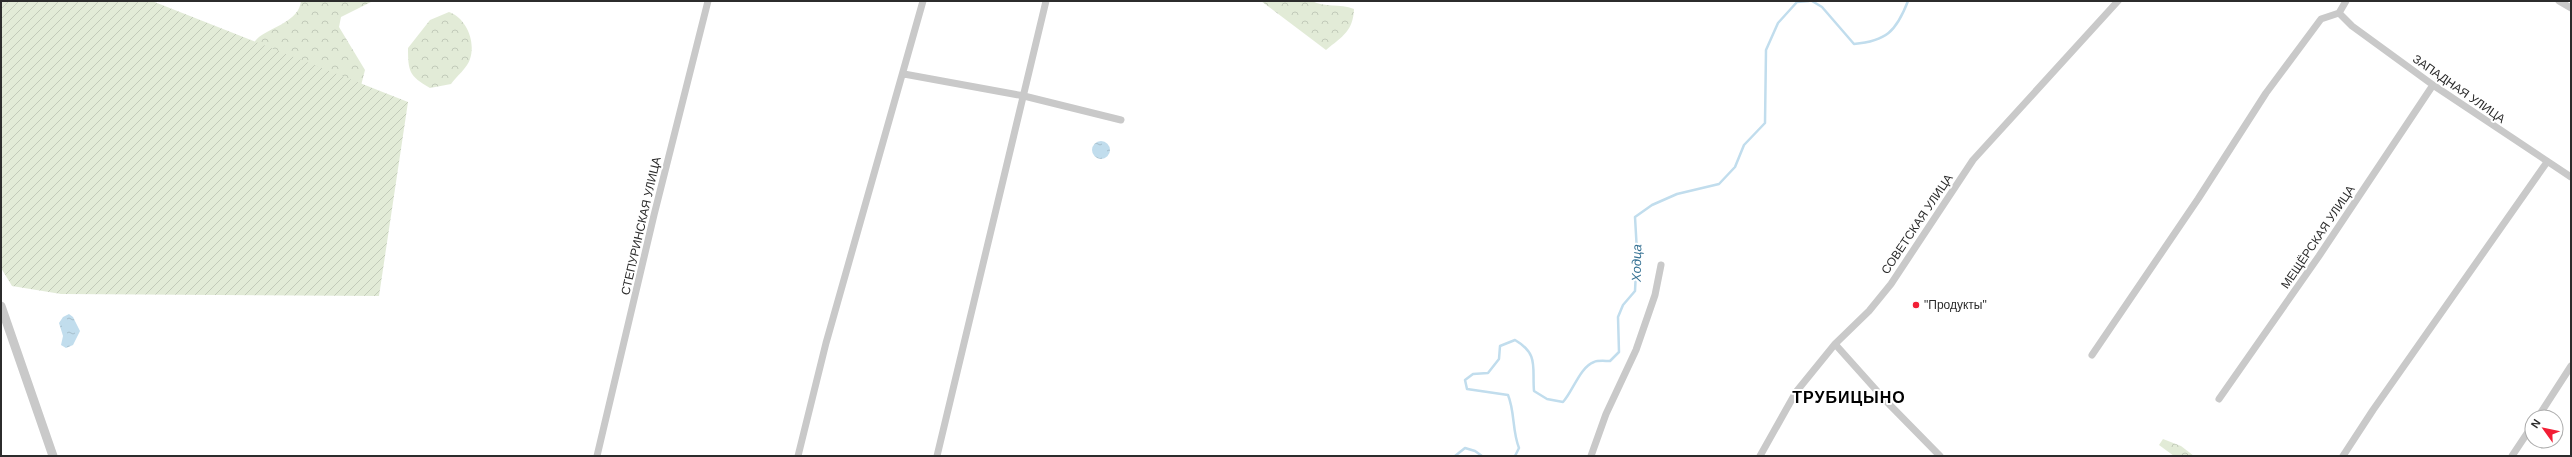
<svg xmlns="http://www.w3.org/2000/svg" width="2572" height="457" viewBox="0 0 2572 457" font-family="Helvetica,sans-serif">
	<defs>
		<pattern id="forest-crowns" width="20" height="18" patternUnits="userSpaceOnUse"><rect width="20" height="18" fill="#e2ebd7"/><path d="M2 6a3 3 0 1 1 6 0M12 15a3 3 0 1 1 6 0" fill="none" stroke="#c2cab9"/></pattern>
		<pattern id="garden-furrows" width="10" height="10" patternUnits="userSpaceOnUse"><rect width="10" height="10" fill="#e2ebd7"/><path d="M-1 1l2-2M0 10L10 0M9 11l2-2" fill="none" stroke="#c2cab9"/></pattern>
		<pattern id="water-ripples" width="26" height="14" patternUnits="userSpaceOnUse"><rect width="26" height="14" fill="#c1dded"/><path d="M2 4q2-2 4 0t4 0M15 11q2-2 4 0t4 0" fill="none" stroke="#a6becb"/></pattern>
	</defs>
	<rect width="100%" height="100%" fill="#fff"/>
	<path fill="url(#forest-crowns)" d="M301,1H373L341,17L339,27L365,70L357,101L246,55C250,50 254,41 259,37C272,27 299,21 301,1Z
		M1261,1H1312C1324,8 1340,3 1354,9C1353,31 1343,36 1326,50Z
		M449,12C466,18 476,41 470,59C468,67 456,77 451,84L430,88C409,76 408,71 408,48L430,20Z
		M2163,439L2181,446L2194,456H2174L2159,445Z"/>
	<path fill="url(#garden-furrows)" d="M1,1H152L408,102L379,296L61,294L12,286L1,268Z"/>
	<path fill="url(#water-ripples)" d="M1092 150a9 9 0 1 1 18 0a9 9 0 1 1-18 0Z
		M69,314L73,317L80,331L73,345L66,348L61,345L63,336L59,323L63,317Z"/>
	<g fill="none" stroke-linecap="round" stroke-linejoin="round">
		<path stroke="#c1dded" stroke-width="2.5" d="M1812,1L1822,7L1854,44C1886,41 1896,32 1908,1
			M1455,456L1465,448L1475,451L1482,456
			M1515,456L1519,448C1512,430 1515,412 1508,395L1467,389L1465,380L1473,374L1488,373L1499,359L1500,346L1515,340C1539,354 1532,367 1534,391L1547,399L1563,402C1573,391 1580,367 1594,362C1598,360 1605,361 1610,361L1619,352L1618,317L1623,305L1635,291L1637,252L1635,217L1652,205L1677,194L1719,184L1735,167L1744,145L1765,123L1766,50L1778,23L1797,2L1809,1"/>
		<path stroke="#c9c9c9" stroke-width="7" d="M2559,1L2571,8
			M2339,13L2352,26L2433,85L2571,177
			M904,74L1024,96L1121,120
			M2092,355L2198,199L2266,93L2321,19L2339,13L2346,1
			M2219,399L2319,256L2433,85
			M2538,417L2571,366
			M597,456L654,215L708,1
			M798,456L826,343L923,1
			M937,456L1046,1
			M1591,456L1606,414L1636,350L1655,295L1661,265
			M1760,456L1796,392L1835,344
			M1940,456L1886,401L1835,344L1869,311L1891,284L1973,160L2118,1
			M2343,456L2373,410L2547,162
			M2512,456L2532,426"/>
		<path stroke="#c9c9c9" stroke-width="9" d="M1,306L53,456"/>
	</g>
	<circle fill="#f21e35" stroke="#fff" stroke-width="1.5" cx="1916" cy="305" r="4"/>
	<g text-anchor="middle" stroke-width="4" stroke-linejoin="round" paint-order="stroke">
		<g font-size="12" fill="#2c2c2c" stroke="#fff">
			<text transform="translate(2459 89) rotate(35)" y="4">ЗАПАДНАЯ УЛИЦА</text>
			<text transform="translate(1917 224) rotate(-56)" y="4">СОВЕТСКАЯ УЛИЦА</text>
			<text transform="translate(641 226) rotate(-77)" y="4">СТЕПУРИНСКАЯ УЛИЦА</text>
			<text transform="translate(2318 237) rotate(-56)" y="4">МЕЩЁРСКАЯ УЛИЦА</text>
		</g>
		<g font-size="12" fill="#2c2c2c" stroke="#fff" text-anchor="start">
			<text x="1924" y="309">"Продукты"</text>
		</g>
		<g font-size="13" font-style="italic" fill="#357193" stroke="#fff">
			<text transform="translate(1636 263) rotate(-89)" y="5">Ходца</text>
		</g>
		<g font-size="16" font-weight="bold" letter-spacing="1" fill="#000" stroke="#fff">
			<text x="1849" y="403">ТРУБИЦЫНО</text>
		</g>
	</g>
	<rect width="2572" height="457" fill="none" stroke="#2c2c2c" stroke-width="4"/>
	<g transform="translate(2544 429) rotate(303)"><circle r="19" fill="#ffffff" stroke="#ababab"/>
	<path d="M0-3L7 15L0 10L-7 15Z" fill="#f21e35"/>
	<text y="-6" font-size="11" font-weight="bold" text-anchor="middle" fill="#2c2c2c">N</text>
	</g>
</svg>
